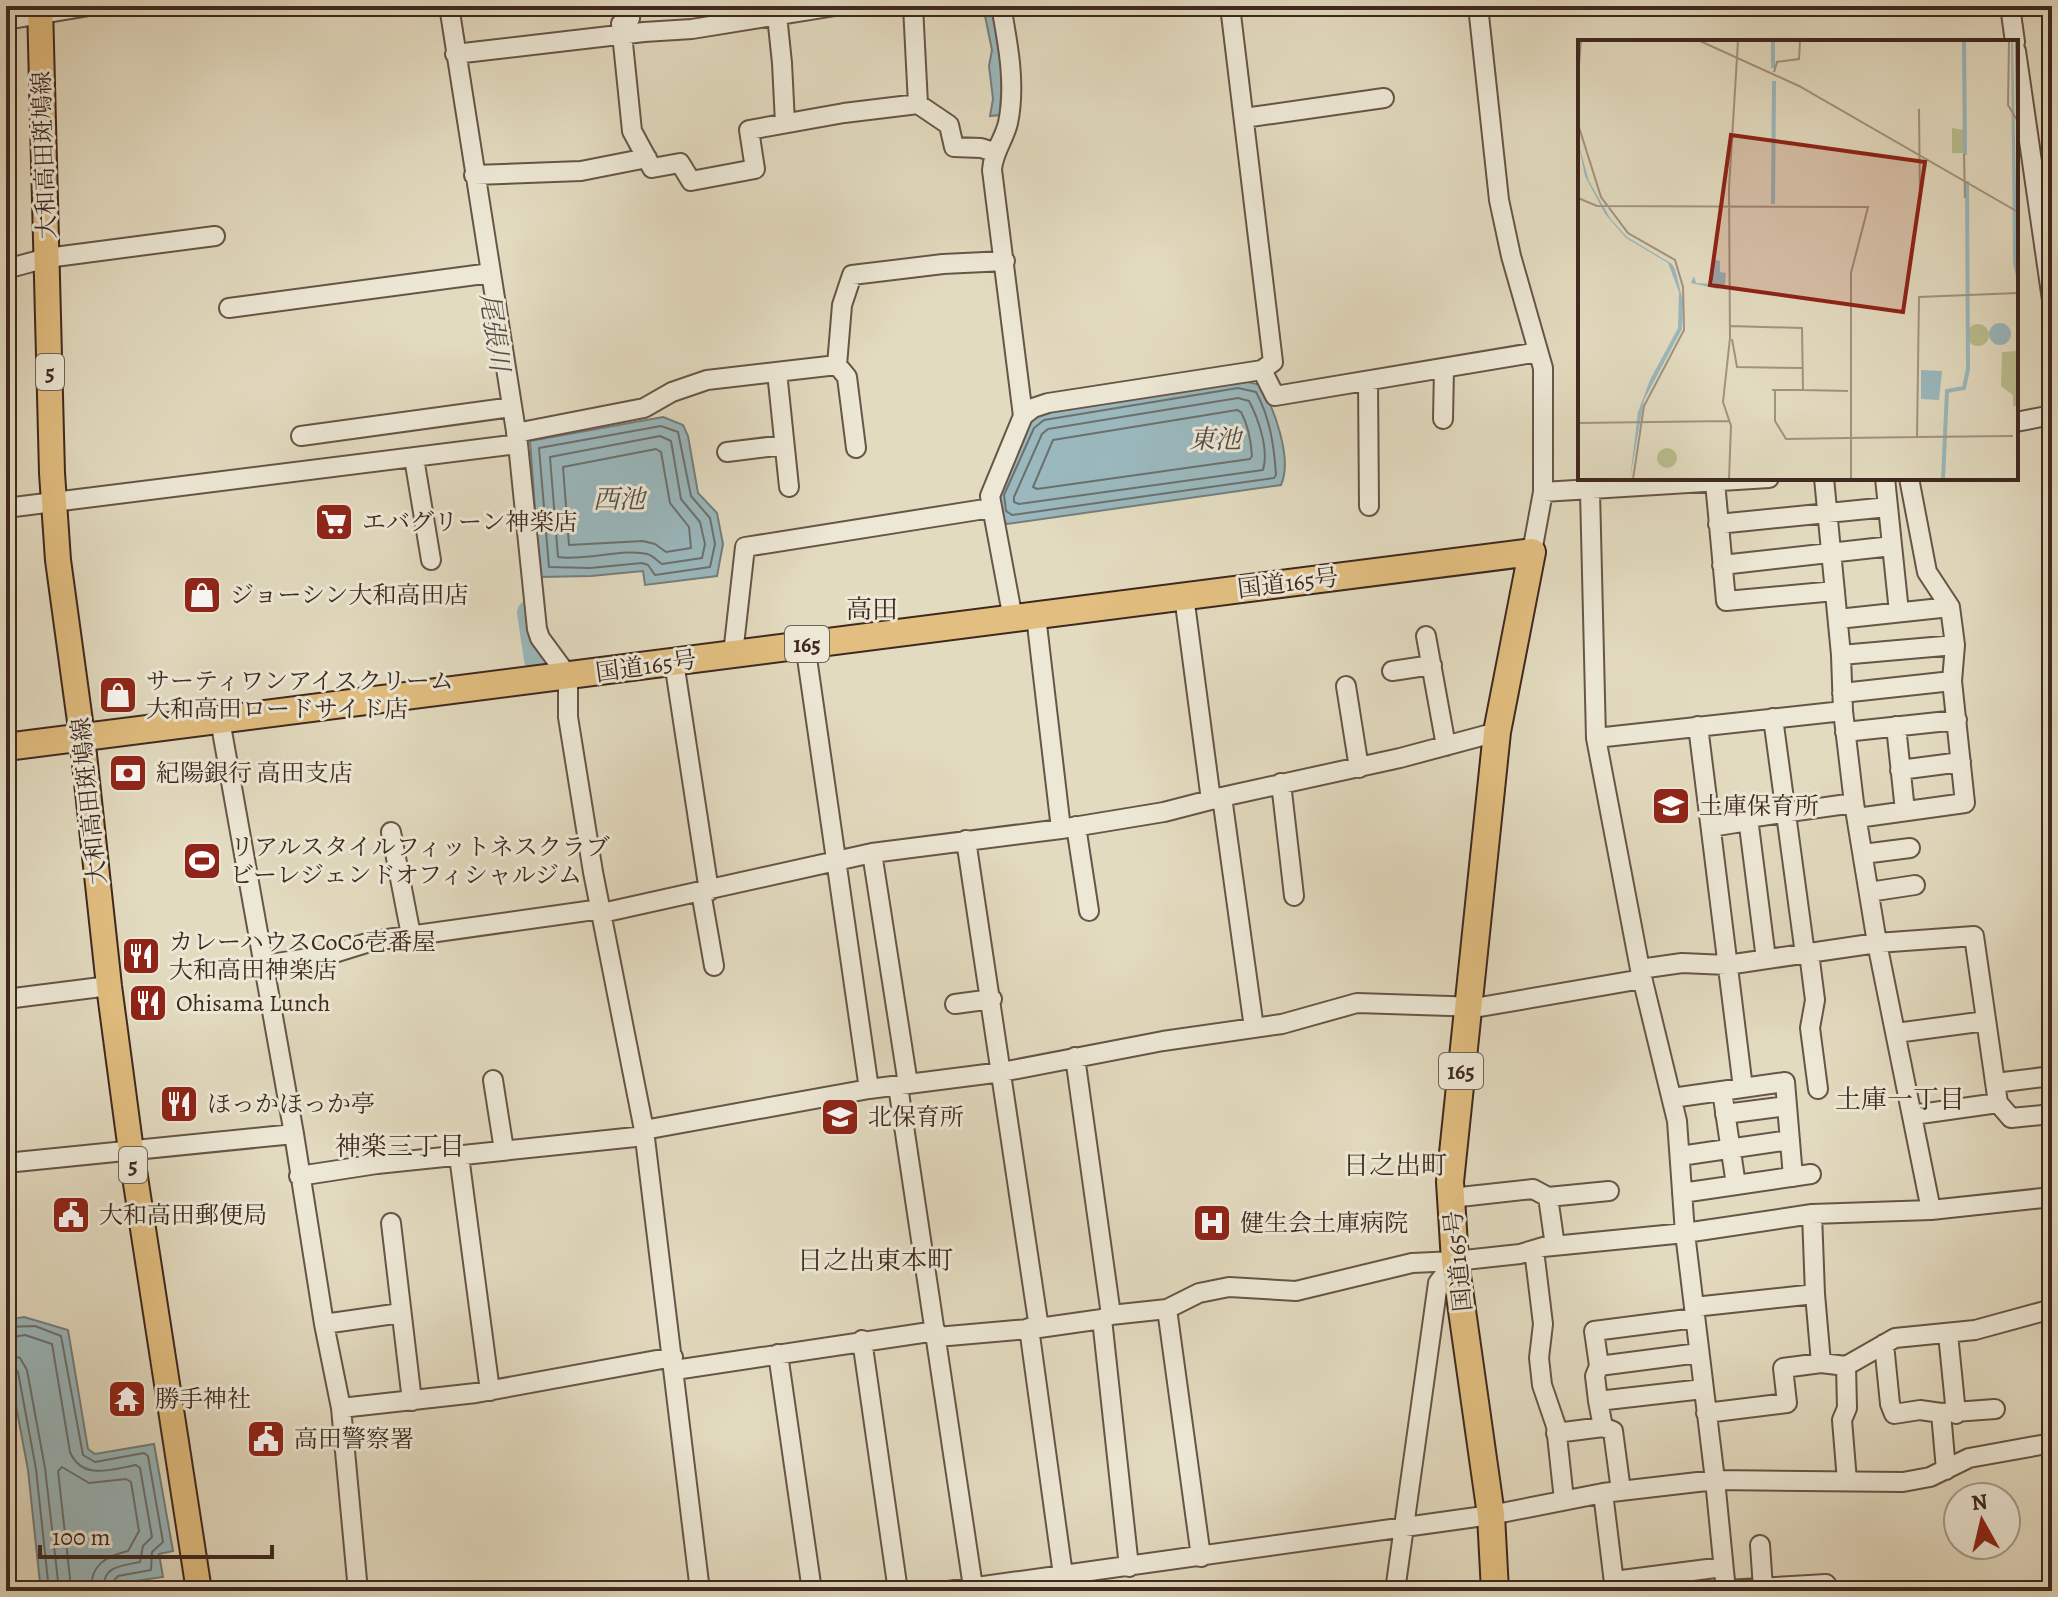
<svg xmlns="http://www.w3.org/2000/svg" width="2058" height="1597" viewBox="0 0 2058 1597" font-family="Alegreya,'Noto Serif JP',serif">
	<rect width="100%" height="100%" fill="#e3dbc0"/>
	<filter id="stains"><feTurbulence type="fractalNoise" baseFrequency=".0025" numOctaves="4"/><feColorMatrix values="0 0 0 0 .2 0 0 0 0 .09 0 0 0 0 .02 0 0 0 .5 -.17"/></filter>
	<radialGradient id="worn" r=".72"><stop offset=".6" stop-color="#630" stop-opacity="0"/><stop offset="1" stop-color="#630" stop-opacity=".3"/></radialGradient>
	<path fill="#9ab8bd" stroke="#757e7e" stroke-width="2" d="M983,6H992L1002,71L1000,115L990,116L993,99L989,66L992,50Z
		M1239,380L1261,385C1274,409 1293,459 1281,485L1007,524L998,515L995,495L1027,422L1042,412Z
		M663,417L683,425L688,436L698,493L717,513L723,544L717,576L645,585L643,571L591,576L540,577L530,441Z
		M24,1317L68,1330L88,1449L95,1454L154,1444L173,1551L159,1554L163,1577L121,1583L122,1591H6V1582H11L16,1587L40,1583L28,1470L6,1352V1320Z"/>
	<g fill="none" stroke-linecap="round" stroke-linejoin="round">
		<path stroke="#6c706e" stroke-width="2" d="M1238,388L1256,392C1270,418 1274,445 1276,475L1274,478L1012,515L1006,511L1004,495L1034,428L1044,420Z
			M1238,398L1249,401C1259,420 1269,450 1263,470L1019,504L1014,502V497L1042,434L1048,429Z
			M1237,410L1241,412C1248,425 1251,441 1252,456L1250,459L1037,489L1033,487L1053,440Z
			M661,426L678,432L691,496L710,518L715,544L710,567L655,575L648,565L642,563L590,568L549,567L539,448Z
			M660,436L671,441L681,499L700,522L705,544L702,558L662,564C657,561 653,555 647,554C628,548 583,561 558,557L550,457Z
			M656,449L661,452L670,503L689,527L691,548L666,552L655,544L643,541L569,545L563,467Z
			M6,1327L35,1326L61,1336L83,1455L95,1462L144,1453L148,1456L163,1542L152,1552L151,1570L118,1576L113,1582L114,1591
			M6,1338L25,1335L52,1344L70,1452C82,1481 113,1469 136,1465L140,1468L152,1537L143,1546L140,1562C121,1566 101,1566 104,1591
			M6,1354L20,1358L27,1370L45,1468L58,1581L56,1591
			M6,1364L13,1366L18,1372L36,1469L48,1581L43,1591
			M69,1591L70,1578L58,1471L62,1467L89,1483L126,1479L131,1482L139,1531L128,1551C106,1556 90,1565 91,1591"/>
		<path stroke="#9ab8bd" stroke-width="28" d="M531,613L538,659"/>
		<defs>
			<path id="minor" d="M449,6L518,444L537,629L540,638L568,676V717L593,872L644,1130L700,1591
				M628,6L630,18L621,24L632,131L652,168L680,163L691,181L755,169L749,130L844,113L918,104
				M776,6L782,63L785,123
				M913,6L918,104L949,125L954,147L981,148L994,152
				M1001,6C1008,44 1016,85 1008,123C1004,140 993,152 992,170L1023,416
				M1478,6L1499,200L1511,256L1543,368V492L1532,552
				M2010,6L2015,42
				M6,20L89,6
				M2016,51L2052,300
				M455,54L644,32L692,29L835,6
				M1244,118L1384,98
				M474,175L581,171L647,158
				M6,269L47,258L215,236
				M229,308L491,273
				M837,365L847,377L856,448
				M1262,370L1275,396L1538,352
				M777,372L789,487
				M1368,381L1369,506
				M1443,419L1444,368
				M2016,422L2052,415
				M516,433L644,408L672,392L707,380L837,365L842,305L852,275L943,264L1005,261
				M301,436L512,407
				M727,452L784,445
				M414,458L431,560
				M1824,478L1841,655L1843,711L1854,803L1877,943L1931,1210
				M1885,478L1899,612
				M1715,482L1726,601L1835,591
				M1590,491L1596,738L1640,969L1677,1121L1685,1233L1715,1480L1726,1591
				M1543,492L1769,478
				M6,508L518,444
				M1718,524L1888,507
				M1722,565L1892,546
				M1184,596L1211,800
				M1036,616L1061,829
				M1013,619L990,496L1023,416L1033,408L1048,403L1262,370L1273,362L1230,6
				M1838,619L1950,607
				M1426,636L1446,746
				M805,644L869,1089
				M733,654L745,547L991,508
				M1841,655L1955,645
				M674,662L709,891
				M1392,671L1432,665
				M1346,686L1359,768
				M1842,693L1952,681
				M1773,718L1805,954
				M220,720L294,1134L324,1324L341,1408L358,1591
				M1698,726L1743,1088
				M1896,726L1905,811
				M1845,732L1957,720
				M1596,738L1843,711
				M1900,770L1961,762
				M1281,783L1294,896
				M1222,797L1254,1028
				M1748,818L1766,959
				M1857,818L1965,803L1952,681L1955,645L1950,607L1927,572L1909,478
				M1076,826L1089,911
				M1711,827L1742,822L1748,818L1854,803
				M391,832L411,935
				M966,840L1039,1328
				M872,853L908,1084
				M1863,854L1910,848
				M701,892L714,966
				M1869,892L1915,885
				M602,913L872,853L1061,829L1164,812L1222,797L1400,758L1497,732
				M1809,953L1815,1000L1810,1028L1818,1089
				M264,965L328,955L373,941L601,909
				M1640,969L1682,963L1727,965L1877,943L1974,936L1998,1103L2011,1118L2052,1114
				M6,999L109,986
				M955,1004L992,999
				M1896,1033L1986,1021
				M1075,1057L1111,1315
				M493,1080L504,1150
				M1995,1083L2052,1076
				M898,1086L973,1587
				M1722,1091L1736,1185
				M1672,1098L1785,1082L1793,1177
				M1725,1114L1787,1106
				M1913,1115L1998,1103
				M644,1130L869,1089L1002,1072L1163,1041L1282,1024L1357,1003L1480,1007L1642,979
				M459,1156L490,1391
				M1680,1156L1790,1140
				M6,1163L294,1134
				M299,1176L377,1164L645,1136
				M1682,1193L1811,1174
				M1548,1197L1609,1191
				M1451,1198L1533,1189L1548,1197L1555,1246
				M1812,1214L1815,1294
				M391,1223L412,1401
				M1534,1250L1543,1324L1539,1358L1542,1385L1556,1426L1564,1500
				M1694,1307L1815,1294L1821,1363
				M1167,1309L1201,1557
				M1695,1318L1594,1331L1599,1366L1595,1376L1598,1401L1703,1389
				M1102,1319L1129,1567
				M324,1324L401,1313
				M1029,1328L1063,1575
				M1948,1334L1956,1414
				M937,1337L1039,1328L1102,1319L1111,1315L1167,1309L1199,1293L1229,1287L1296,1291L1412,1263L1455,1261L1520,1254L1543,1247L1685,1233L1812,1214L1931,1210L2052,1197
				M862,1340L898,1591
				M1884,1344L1890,1404L1894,1414L1920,1410L1941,1413
				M778,1354L812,1591
				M1599,1366L1699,1353
				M1846,1366L1847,1408L1842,1420L1847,1481
				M675,1370L936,1331
				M1598,1401L1603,1427L1613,1431L1621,1491
				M341,1408L476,1393L673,1357
				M1706,1413L1787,1403L1783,1368L1821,1363L1846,1366L1895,1338L1975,1330L2052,1309
				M1556,1433L1603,1427
				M1946,1470L1941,1413L1995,1409
				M1603,1493L1615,1591
				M1760,1545L1763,1588
				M1614,1581L1723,1567
				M1726,1590L1826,1584L1827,1591
				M948,1591L1491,1515L1603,1493L1715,1480L1903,1482L1930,1477L1969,1458L2052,1443
				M1395,1591L1438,1283L1455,1261"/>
			<path id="major" d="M40,6L52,473L58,560L82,736L109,986L131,1151L199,1591"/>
			<path id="highway" d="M6,747L1532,552L1497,732L1450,1182L1455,1261L1491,1515L1495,1591"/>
		</defs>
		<use href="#minor" stroke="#675547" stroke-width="22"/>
		<use href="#major" stroke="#3e281f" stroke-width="28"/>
		<use href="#highway" stroke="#3e281f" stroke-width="30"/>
		<use href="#minor" stroke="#ede8d6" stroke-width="18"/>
		<use href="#major" stroke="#e2be80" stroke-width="24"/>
		<use href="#highway" stroke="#e2be80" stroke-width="26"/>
	</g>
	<defs>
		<symbol id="supermarket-square" viewBox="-11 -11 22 22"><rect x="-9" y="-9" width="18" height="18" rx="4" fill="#8f2418" stroke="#ede8d6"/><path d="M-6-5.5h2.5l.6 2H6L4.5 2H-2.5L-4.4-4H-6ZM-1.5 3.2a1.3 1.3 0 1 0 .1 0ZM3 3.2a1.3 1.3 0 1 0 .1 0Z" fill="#fff"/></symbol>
		<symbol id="shop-square" viewBox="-11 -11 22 22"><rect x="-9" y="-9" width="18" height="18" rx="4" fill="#8f2418" stroke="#ede8d6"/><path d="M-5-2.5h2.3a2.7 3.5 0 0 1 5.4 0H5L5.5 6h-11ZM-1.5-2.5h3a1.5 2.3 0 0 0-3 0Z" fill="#fff"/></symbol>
		<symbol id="bank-square" viewBox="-11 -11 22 22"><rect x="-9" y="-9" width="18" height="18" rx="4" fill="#8f2418" stroke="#ede8d6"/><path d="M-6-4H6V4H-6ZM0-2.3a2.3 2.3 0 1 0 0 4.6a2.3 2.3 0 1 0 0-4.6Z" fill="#fff"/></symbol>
		<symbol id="school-square" viewBox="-11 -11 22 22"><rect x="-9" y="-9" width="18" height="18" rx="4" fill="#8f2418" stroke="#ede8d6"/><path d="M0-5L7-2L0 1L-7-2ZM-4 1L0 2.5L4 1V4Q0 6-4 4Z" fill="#fff"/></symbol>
		<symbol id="stadium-square" viewBox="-11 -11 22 22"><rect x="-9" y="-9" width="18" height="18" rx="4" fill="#8f2418" stroke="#ede8d6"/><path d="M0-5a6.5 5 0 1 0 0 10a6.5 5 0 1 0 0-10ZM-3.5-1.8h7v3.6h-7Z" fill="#fff"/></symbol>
		<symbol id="restaurant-square" viewBox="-11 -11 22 22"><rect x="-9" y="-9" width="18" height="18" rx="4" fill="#8f2418" stroke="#ede8d6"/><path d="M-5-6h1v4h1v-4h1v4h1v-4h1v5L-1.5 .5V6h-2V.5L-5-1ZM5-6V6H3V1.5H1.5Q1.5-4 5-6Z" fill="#fff"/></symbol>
		<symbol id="civic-square" viewBox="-11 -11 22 22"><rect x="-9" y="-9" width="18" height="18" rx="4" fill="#8f2418" stroke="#ede8d6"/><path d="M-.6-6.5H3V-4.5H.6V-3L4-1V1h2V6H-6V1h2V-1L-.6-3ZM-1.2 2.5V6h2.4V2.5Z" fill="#fff"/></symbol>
		<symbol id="hospital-square" viewBox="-11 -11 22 22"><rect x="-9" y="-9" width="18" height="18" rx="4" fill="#8f2418" stroke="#ede8d6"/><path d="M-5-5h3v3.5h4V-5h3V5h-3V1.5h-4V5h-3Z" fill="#fff"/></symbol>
		<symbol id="temple-square" viewBox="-11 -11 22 22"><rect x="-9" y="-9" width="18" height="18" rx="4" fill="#8f2418" stroke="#ede8d6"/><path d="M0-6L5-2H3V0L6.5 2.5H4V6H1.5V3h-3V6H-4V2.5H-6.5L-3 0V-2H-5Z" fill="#fff"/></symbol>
	</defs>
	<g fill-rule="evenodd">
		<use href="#supermarket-square" x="312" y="500" width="44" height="44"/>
		<use href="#shop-square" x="180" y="573" width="44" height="44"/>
		<use href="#shop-square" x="96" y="673" width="44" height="44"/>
		<use href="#bank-square" x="106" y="751" width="44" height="44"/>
		<use href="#school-square" x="1649" y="784" width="44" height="44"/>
		<use href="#stadium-square" x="180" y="839" width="44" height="44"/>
		<use href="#restaurant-square" x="119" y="934" width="44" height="44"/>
		<use href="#restaurant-square" x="126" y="981" width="44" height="44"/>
		<use href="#restaurant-square" x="157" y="1082" width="44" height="44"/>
		<use href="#school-square" x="818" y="1095" width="44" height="44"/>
		<use href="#civic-square" x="49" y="1193" width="44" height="44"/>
		<use href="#hospital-square" x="1190" y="1201" width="44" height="44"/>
		<use href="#temple-square" x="105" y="1377" width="44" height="44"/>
		<use href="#civic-square" x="244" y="1417" width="44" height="44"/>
	</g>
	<g text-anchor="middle" stroke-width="6" stroke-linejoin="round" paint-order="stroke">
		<g fill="#ede8d6" stroke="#726256" stroke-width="2">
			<rect x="36" y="354" width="28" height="36" rx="6"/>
			<rect x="785" y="626" width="44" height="36" rx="6"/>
			<rect x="1439" y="1053" width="44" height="36" rx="6"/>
			<rect x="119" y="1147" width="28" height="36" rx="6"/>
		</g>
		<g font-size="22" font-weight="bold" fill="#3e281f">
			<text x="50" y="380">5</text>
			<text x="807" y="652">165</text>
			<text x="1461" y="1079">165</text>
			<text x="133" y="1173">5</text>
		</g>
		<g font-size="24" fill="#3e281f" stroke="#ede8d6">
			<text transform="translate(44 155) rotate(-92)" y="8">大和高田斑鳩線</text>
			<text transform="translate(1288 583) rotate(-7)" y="8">国道165号</text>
			<text transform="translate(646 666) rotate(-8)" y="8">国道165号</text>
			<text transform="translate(89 801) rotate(-96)" y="8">大和高田斑鳩線</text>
			<text transform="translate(1458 1261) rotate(-96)" y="8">国道165号</text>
		</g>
		<g font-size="24" fill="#3e281f" stroke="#ede8d6" text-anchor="start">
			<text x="362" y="530">エバグリーン神楽店</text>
			<text x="230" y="603">ジョーシン大和高田店</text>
			<text x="146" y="689">サーティワンアイスクリーム<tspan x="146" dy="28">大和高田ロードサイド店</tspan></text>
			<text x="156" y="781">紀陽銀行 高田支店</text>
			<text x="1699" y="814">土庫保育所</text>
			<text x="230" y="855">リアルスタイルフィットネスクラブ<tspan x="230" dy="28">ビーレジェンドオフィシャルジム</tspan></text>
			<text x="169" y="950">カレーハウスCoCo壱番屋<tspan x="169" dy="28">大和高田神楽店</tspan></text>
			<text x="176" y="1011">Ohisama Lunch</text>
			<text x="207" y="1112">ほっかほっか亭</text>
			<text x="868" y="1125">北保育所</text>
			<text x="99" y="1223">大和高田郵便局</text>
			<text x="1240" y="1231">健生会土庫病院</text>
			<text x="155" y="1407">勝手神社</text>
			<text x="294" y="1447">高田警察署</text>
		</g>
		<g font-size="26" font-style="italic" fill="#554c46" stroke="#ede8d6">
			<text transform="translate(495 332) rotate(82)" y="9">尾張川</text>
			<text x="1215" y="448">東池</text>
			<text x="619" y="508">西池</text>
		</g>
		<g font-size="26" fill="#3e281f" stroke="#ede8d6">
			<text x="872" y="618">高田</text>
			<text x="1900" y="1108">土庫一丁目</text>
			<text x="400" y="1155">神楽三丁目</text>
			<text x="1395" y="1174">日之出町</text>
			<text x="875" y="1269">日之出東本町</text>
		</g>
	</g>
	<g transform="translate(1578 40)">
		<rect width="440" height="440" fill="#e3dbc0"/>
		<path d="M374,88L386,90L385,113H374ZM389 295a11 11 0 1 1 22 0a11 11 0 1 1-22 0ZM440,311V366H435V355L423,346L424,312ZM79 418a10 10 0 1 1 20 0a10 10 0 1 1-20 0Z" fill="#babe8e"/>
		<path d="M433,1H435L440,246L435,222ZM0,102L11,141L32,178L49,197L94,224L97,229L105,261L104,289L66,360L52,439L60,372L72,340L100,288L101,252L90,223L48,198L27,174L7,136ZM135,219L142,221V232L148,233L147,245L140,249L113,243L116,236L118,243L135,244ZM411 294a11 11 0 1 1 22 0a11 11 0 1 1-22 0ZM343,330L364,331L361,360L343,359Z" fill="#9ab8bd"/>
		<path fill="none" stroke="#9ab8bd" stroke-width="4" d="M195,1V28M386,1L387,115M195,164L196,41M365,439L369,351L386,348L390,329L389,141"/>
		<path fill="none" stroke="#a19380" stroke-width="2" d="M122,1L221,46L440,172M431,1L430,65L439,80M438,1L440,157M196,32L199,22L221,19L222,1M0,37L3,1M341,69L342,161M0,84L23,157L50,193L97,220L105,247L106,290L66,366L55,439M386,114L387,158M0,158L19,166L290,167L273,233V439M152,286L224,288L225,350L270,351M154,299L159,327L224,328M194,350H225M197,350V381L208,399L269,398M0,383L151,381M339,397L435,396M269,398L339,397L341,257L440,253M151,439L153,386L145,362L152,298L151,148L160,1"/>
		<path fill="#8f2418" fill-opacity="0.15" stroke="#8f2418" stroke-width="4" d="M153,95L347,122L325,272L132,245Z"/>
		<rect width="440" height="440" fill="none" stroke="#3e281f" stroke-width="4"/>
	</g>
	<rect width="2058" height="1597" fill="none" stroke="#e3dbc0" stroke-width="32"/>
	<rect x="8" y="8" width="2042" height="1581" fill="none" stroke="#3e281f" stroke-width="4"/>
	<rect x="16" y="16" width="2026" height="1565" fill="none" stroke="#3e281f" stroke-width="2"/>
	<g transform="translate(1982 1521) rotate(352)"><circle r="38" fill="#ede8d6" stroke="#a79b8d" stroke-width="2"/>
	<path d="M0-6L14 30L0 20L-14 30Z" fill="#8f2418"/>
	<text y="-12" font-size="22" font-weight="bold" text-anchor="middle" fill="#3e281f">N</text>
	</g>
	<path d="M40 1545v12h232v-12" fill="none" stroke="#3e281f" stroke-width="4"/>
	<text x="52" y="1545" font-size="24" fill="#3e281f" stroke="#ede8d6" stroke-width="6" paint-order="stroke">100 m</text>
	<rect width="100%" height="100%" filter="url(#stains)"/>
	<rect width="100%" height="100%" fill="url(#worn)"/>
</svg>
